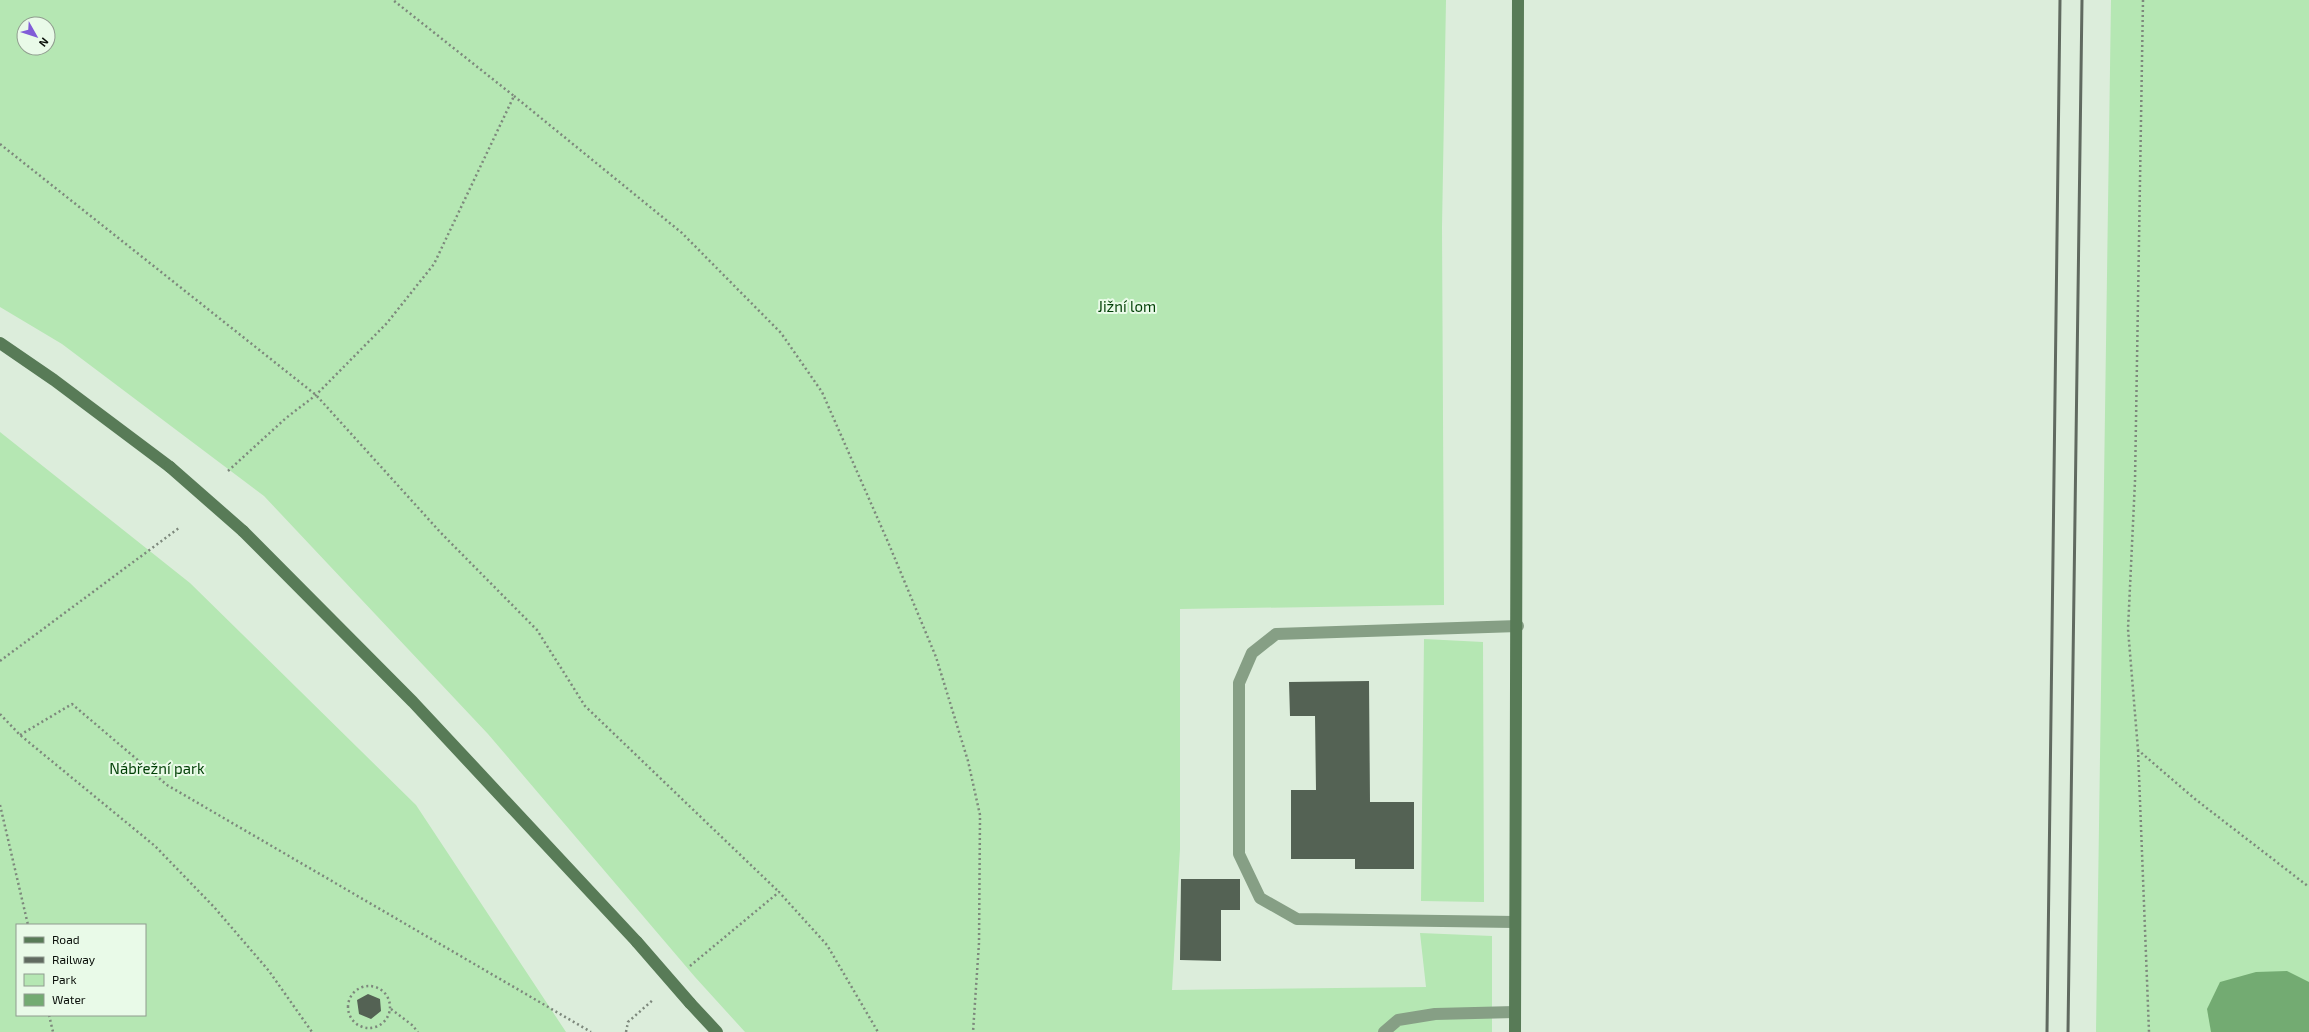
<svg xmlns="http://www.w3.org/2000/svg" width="2309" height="1032" viewBox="0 0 2309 1032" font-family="'Exo 2',sans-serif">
	<rect width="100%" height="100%" fill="#dceddb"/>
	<path fill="#b5e7b3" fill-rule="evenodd" d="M0,0H1446L1442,227L1444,605L1180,609V849L1172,990L1426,987L1420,933L1492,936V1032H745L695,977L488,734L264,496L62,344L0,307ZM24,24H48V48H24Z
		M2111,0H2309V1032H2096Z
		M0,432L190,583L416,805L566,1032H0ZM17,925H145V1015H17Z
		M1424,639L1483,642L1484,902L1421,901Z"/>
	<path fill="#73ab72" d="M2287,971L2309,982V1032H2211L2207,1009L2220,982L2256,972Z"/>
	<path fill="#546254" d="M1369,681L1370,802H1414V869H1355V859H1291V790H1316L1315,716H1290L1289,682Z
		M1181,879H1240V910H1221V961L1180,960Z
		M368,994L380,999L381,1011L371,1019L359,1014L357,1000Z"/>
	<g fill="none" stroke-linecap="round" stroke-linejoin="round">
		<path stroke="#7d887c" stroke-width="2.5" stroke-dasharray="2 3" stroke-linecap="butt" d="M2143,0L2135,481L2128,629L2138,750L2195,799L2309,887
			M514,96L682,233L781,333L822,392L888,542L936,657L968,761L980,815L979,943L973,1032
			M0,144L316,395L441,533L537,630L585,706L779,892
			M228,471L286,418L316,395L387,323L434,264L514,96L393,0
			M0,661L179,528
			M0,714L20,735L155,846L214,907L269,971L312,1032
			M20,735L72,704L167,785L591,1032
			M2138,750L2149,1032
			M0,805L28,925
			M690,966L779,892L827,945L878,1032
			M348 1007a21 21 0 1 1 42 0a21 21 0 1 1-42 0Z
			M391,1009L412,1025L418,1032
			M49,1015L53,1032
			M626,1032L628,1022L654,999"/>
		<path stroke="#869f85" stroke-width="12" d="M1515,922L1297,919L1260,898L1239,854V683L1252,653L1276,634L1518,626
			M1384,1032L1398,1020L1435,1014L1515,1012"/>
		<path stroke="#587b57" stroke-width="12" d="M0,343L54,380L170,467
			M243,531L413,702L637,942
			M690,1003L717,1032
			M1515,1032L1518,0"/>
		<path stroke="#606a60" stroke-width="3" d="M2047,1032L2060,0
			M2068,1032L2082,0"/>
		<path stroke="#587b57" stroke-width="12" d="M170,467L243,531
			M637,942L690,1003"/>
	</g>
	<g text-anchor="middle" stroke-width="4" stroke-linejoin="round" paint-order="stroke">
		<g font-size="15" fill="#003f05" stroke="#e9fae8">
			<text x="1127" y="312">Jižní lom</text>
			<text x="157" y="774">Nábřežní park</text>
		</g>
	</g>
	<rect x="16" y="924" width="130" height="92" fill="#e9fae8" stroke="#909c8f"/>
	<rect x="24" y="937" width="20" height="6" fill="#587b57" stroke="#909c8f"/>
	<text x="52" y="944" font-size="12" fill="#0a0f0a">Road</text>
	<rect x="24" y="957" width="20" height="6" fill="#606a60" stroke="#909c8f"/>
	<text x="52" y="964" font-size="12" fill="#0a0f0a">Railway</text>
	<rect x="24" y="974" width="20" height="12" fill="#b5e7b3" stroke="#909c8f"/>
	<text x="52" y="984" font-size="12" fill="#0a0f0a">Park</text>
	<rect x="24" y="994" width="20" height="12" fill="#73ab72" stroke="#909c8f"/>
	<text x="52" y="1004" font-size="12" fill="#0a0f0a">Water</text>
	<g transform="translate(36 36) rotate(129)"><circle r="19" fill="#e9fae8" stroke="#909c8f"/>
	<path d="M0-3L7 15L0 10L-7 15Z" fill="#815cd7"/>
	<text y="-6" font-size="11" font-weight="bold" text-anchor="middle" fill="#0a0f0a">N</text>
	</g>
</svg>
